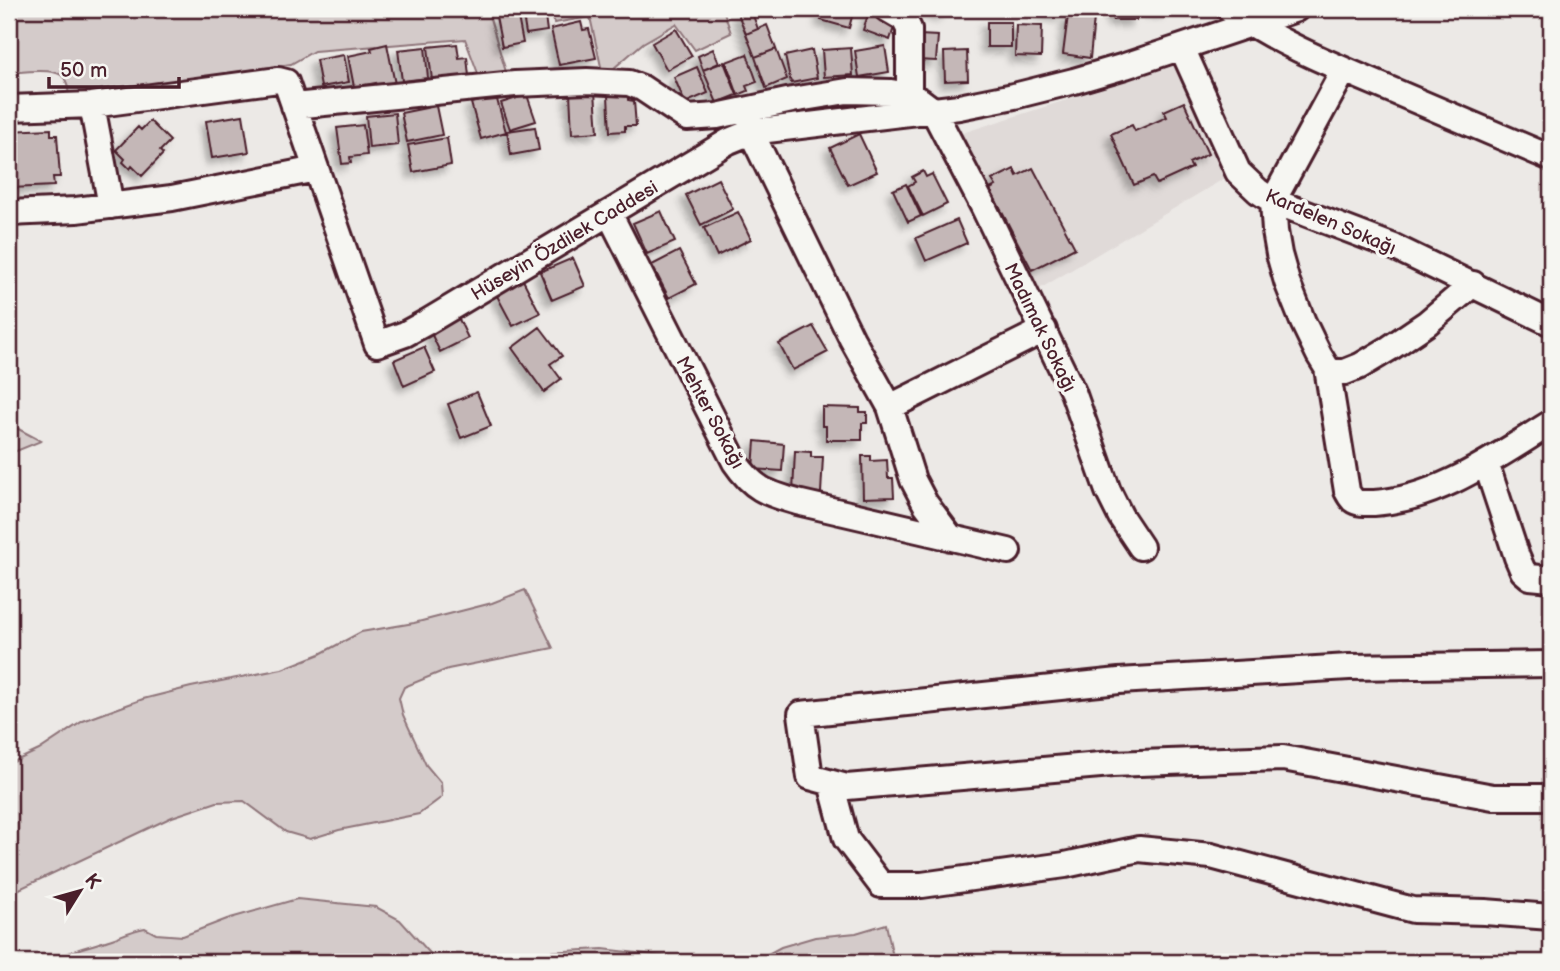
<svg xmlns="http://www.w3.org/2000/svg" width="1560" height="971" viewBox="0 0 1560 971" font-family="'Balsamiq Sans',sans-serif">
	<defs>
		<filter id="shadow"><feDropShadow dx="-5.5" dy="5.5" stdDeviation="3.5" flood-color="#0004"/></filter>
	</defs>
	<rect width="100%" height="100%" fill="#ece9e6"/>
	<filter id="ink" filterUnits="userSpaceOnUse"><feTurbulence type="fractalNoise" baseFrequency=".0143" numOctaves="2"/><feDisplacementMap in="SourceGraphic" scale="14" xChannelSelector="R" yChannelSelector="G"/><feConvolveMatrix kernelMatrix="1 2 1 2 8 2 1 2 1" color-interpolation-filters="sRGB"/></filter>
	<g filter="url(#ink)">
		<path fill="#e0dad8" d="M1177,65L1230,175L1036,291L956,135Z"/>
		<path fill="#d4cbca" stroke="#8f757a" stroke-width="2" d="M9,9H499L488,12L506,72L479,76L465,39L314,51L291,64L69,96C68,89 68,80 61,75C51,68 22,72 9,73Z
			M551,9H723L731,33L695,50L676,24L643,43L614,68L602,71L590,17L554,23Z
			M9,424L41,441L9,454Z
			M525,590L553,648L448,669L404,687L399,698L403,715L426,765L441,783L442,797L419,814L339,830L310,839L286,832L244,801L217,802L172,817L9,894V764L39,750L83,721L143,699L191,687L282,669L320,654L361,632L414,623L492,603Z
			M297,899L376,907L400,920L438,962H52C70,949 92,946 112,939C123,935 133,930 145,928L156,934L183,936L227,919Z
			M886,924L894,962H482L528,960L546,952L603,949L713,962L757,960L781,947L815,937L856,933Z"/>
		<path fill="#c4b7b7" stroke="#4a1f2b" stroke-width="2" filter="url(#shadow)" d="M522,9H544L547,31L526,34Z
			M824,9H854L849,28L821,20Z
			M924,9H946L942,16Z
			M1038,9H1063L1061,16L1038,11Z
			M1113,9H1136V20H1113Z
			M1149,9H1167V12L1149,11Z
			M751,10L758,29L746,34L738,14Z
			M517,12L523,43L502,47L496,17Z
			M869,12L896,21L890,40L863,30Z
			M1068,15L1094,18L1090,58L1063,54Z
			M581,22L583,30L589,29L596,58L559,65L551,29Z
			M987,22H1011V47H987Z
			M767,25L776,49L755,57L746,34Z
			M1016,25L1042,26L1041,57L1015,56Z
			M676,29L692,56L667,70L652,43Z
			M919,35L938,36L936,61L917,60Z
			M387,44L395,84L377,88L376,83L354,87L348,56L372,51L371,48Z
			M457,44L459,58L467,57L469,76L432,80L428,47Z
			M885,46L889,72L859,77L855,51Z
			M425,47L428,78L402,81L398,50Z
			M851,48L853,75L824,77L822,50Z
			M713,49L719,63L703,70L698,56Z
			M776,49L787,79L766,88L755,57Z
			M812,50L817,78L791,83L785,56Z
			M967,51L968,80L945,81L944,52Z
			M747,54L757,82L746,86L748,91L738,95L726,62Z
			M344,55L349,82L321,87L316,60Z
			M724,62L737,95L717,103L703,70Z
			M697,67L708,93L685,103L674,77Z
			M595,92L598,132L572,134L570,93Z
			M527,95L536,121L510,129L501,103Z
			M628,95V100L634,101L636,126H625V131L610,132L608,96Z
			M496,96L506,132L481,139L471,103Z
			M1184,102L1208,154L1189,163L1192,168L1157,184L1153,177L1134,185L1111,134L1132,125L1135,131L1167,117L1164,111Z
			M436,106L442,135L407,142L401,113Z
			M395,113L398,145L369,148L366,116Z
			M243,115L249,152L212,158L206,121Z
			M150,121L170,141L160,151L163,154L142,176L132,166L130,169L123,162L125,159L116,150L138,127L141,130Z
			M363,125L367,155L350,157L351,163L342,164L337,128Z
			M535,127L539,150L511,155L507,131Z
			M51,129V135H57L60,177H53L54,186L11,188V181H9V131Z
			M859,134L877,172L848,185L830,148Z
			M447,138L451,165L413,172L408,145Z
			M1033,168L1075,248L1032,270L990,189L996,186L992,180L1014,169L1017,176Z
			M923,171L926,177L932,174L947,204L923,216L908,186L915,182L912,177Z
			M718,179L733,209L701,225L686,195Z
			M906,184L921,216L908,222L893,190Z
			M661,211L675,242L647,254L633,223Z
			M738,212L751,239L717,256L704,228Z
			M957,220L967,243L926,261L916,238Z
			M9,237H14V304H9Z
			M679,251L696,284L669,298L652,265Z
			M573,258L585,286L552,300L540,272Z
			M523,280L540,313L513,326L496,294Z
			M457,315L468,338L440,352L429,329Z
			M813,326L828,352L793,370L779,344Z
			M540,327L562,356L550,364L561,379L544,392L512,348Z
			M424,347L435,372L404,386L394,360Z
			M477,392L491,426L461,438L448,404Z
			M822,407L860,408V412H867V423H862V440H826V426H822Z
			M755,441L784,444L782,471L753,469Z
			M795,451L811,452V457H823L821,493L793,492Z
			M862,456H871V461L887,460L888,478H893L894,497L863,498Z"/>
		<g fill="none" stroke-linecap="round" stroke-linejoin="round">
			<defs>
				<path id="minor" d="M887,9L904,19L909,29V95
					M1229,9C1276,42 1330,64 1382,86C1439,110 1495,134 1551,158
					M1182,48L1238,172L1258,191L1273,201L1394,247L1551,323
					M1344,70L1273,201L1275,231L1279,254L1287,282L1303,322L1319,355L1327,368L1333,372H1345L1360,366L1390,348L1427,323L1473,284
					M92,105L111,206
					M294,106L515,84L587,81L629,83L642,88L687,118L717,116L792,100L847,91L891,92L909,95L921,101L933,110L984,208L1073,392L1108,491L1121,517L1141,547
					M9,108L92,105L278,80L286,82L377,344L405,334L427,322L684,168L729,141L751,132L959,107L1014,96L1074,81L1125,66L1296,9
					M751,132L852,339L890,407L913,480L925,503L951,538
					M9,213L76,210L172,198L316,169
					M609,213L735,462C754,490 767,493 797,502L1008,551
					M1327,368L1347,491C1348,493 1351,498 1353,500C1358,504 1368,503 1374,503C1439,499 1497,456 1551,423
					M890,407L1044,330
					M1486,463L1517,557L1523,571L1530,577L1551,579
					M1551,664L1349,667L1119,681L801,714L810,777L847,787L1112,764L1283,758L1493,797H1551
					M831,783L846,839L881,885H922L1065,865L1139,849L1211,856L1413,910L1485,912L1551,917"/>
			</defs>
			<use href="#minor" stroke="#4a1f2b" stroke-width="30"/>
			<use href="#minor" stroke="#f6f6f2" stroke-width="24"/>
		</g>
	</g>
	<g text-anchor="middle" stroke-width="7" stroke-linejoin="round" paint-order="stroke">
		<g font-size="19" fill="#4a1f2b" stroke="#f6f6f2">
			<text transform="translate(1331 221) rotate(23)" y="7">Kardelen Sokağı</text>
			<text transform="translate(564 240) rotate(-31)" y="7">Hüseyin Özdilek Caddesi</text>
			<text transform="translate(1041 327) rotate(64)" y="7">Madımak Sokağı</text>
			<text transform="translate(711 412) rotate(62)" y="7">Mehter Sokağı</text>
		</g>
	</g>
	<rect width="1560" height="971" fill="none" stroke="#f6f6f2" stroke-width="35"/>
	<rect x="18" y="18" width="1525" height="936" fill="none" stroke="#4a1f2b" stroke-width="2.5" filter="url(#ink)"/>
	<g transform="translate(80 891) rotate(53)" stroke="#f6f6f2" stroke-width="5" paint-order="stroke">
	<path d="M0-5L12 26L0 18L-12 26Z" fill="#4a1f2b"/>
	<text y="-10" font-size="19" font-weight="bold" text-anchor="middle" fill="#4a1f2b">K</text>
	</g>
	<path d="M49 77v10h130v-10" fill="none" stroke="#4a1f2b" stroke-width="3.5"/>
	<text x="60" y="77" font-size="21" fill="#4a1f2b" stroke="#f6f6f2" stroke-width="5" paint-order="stroke">50 m</text>
</svg>
